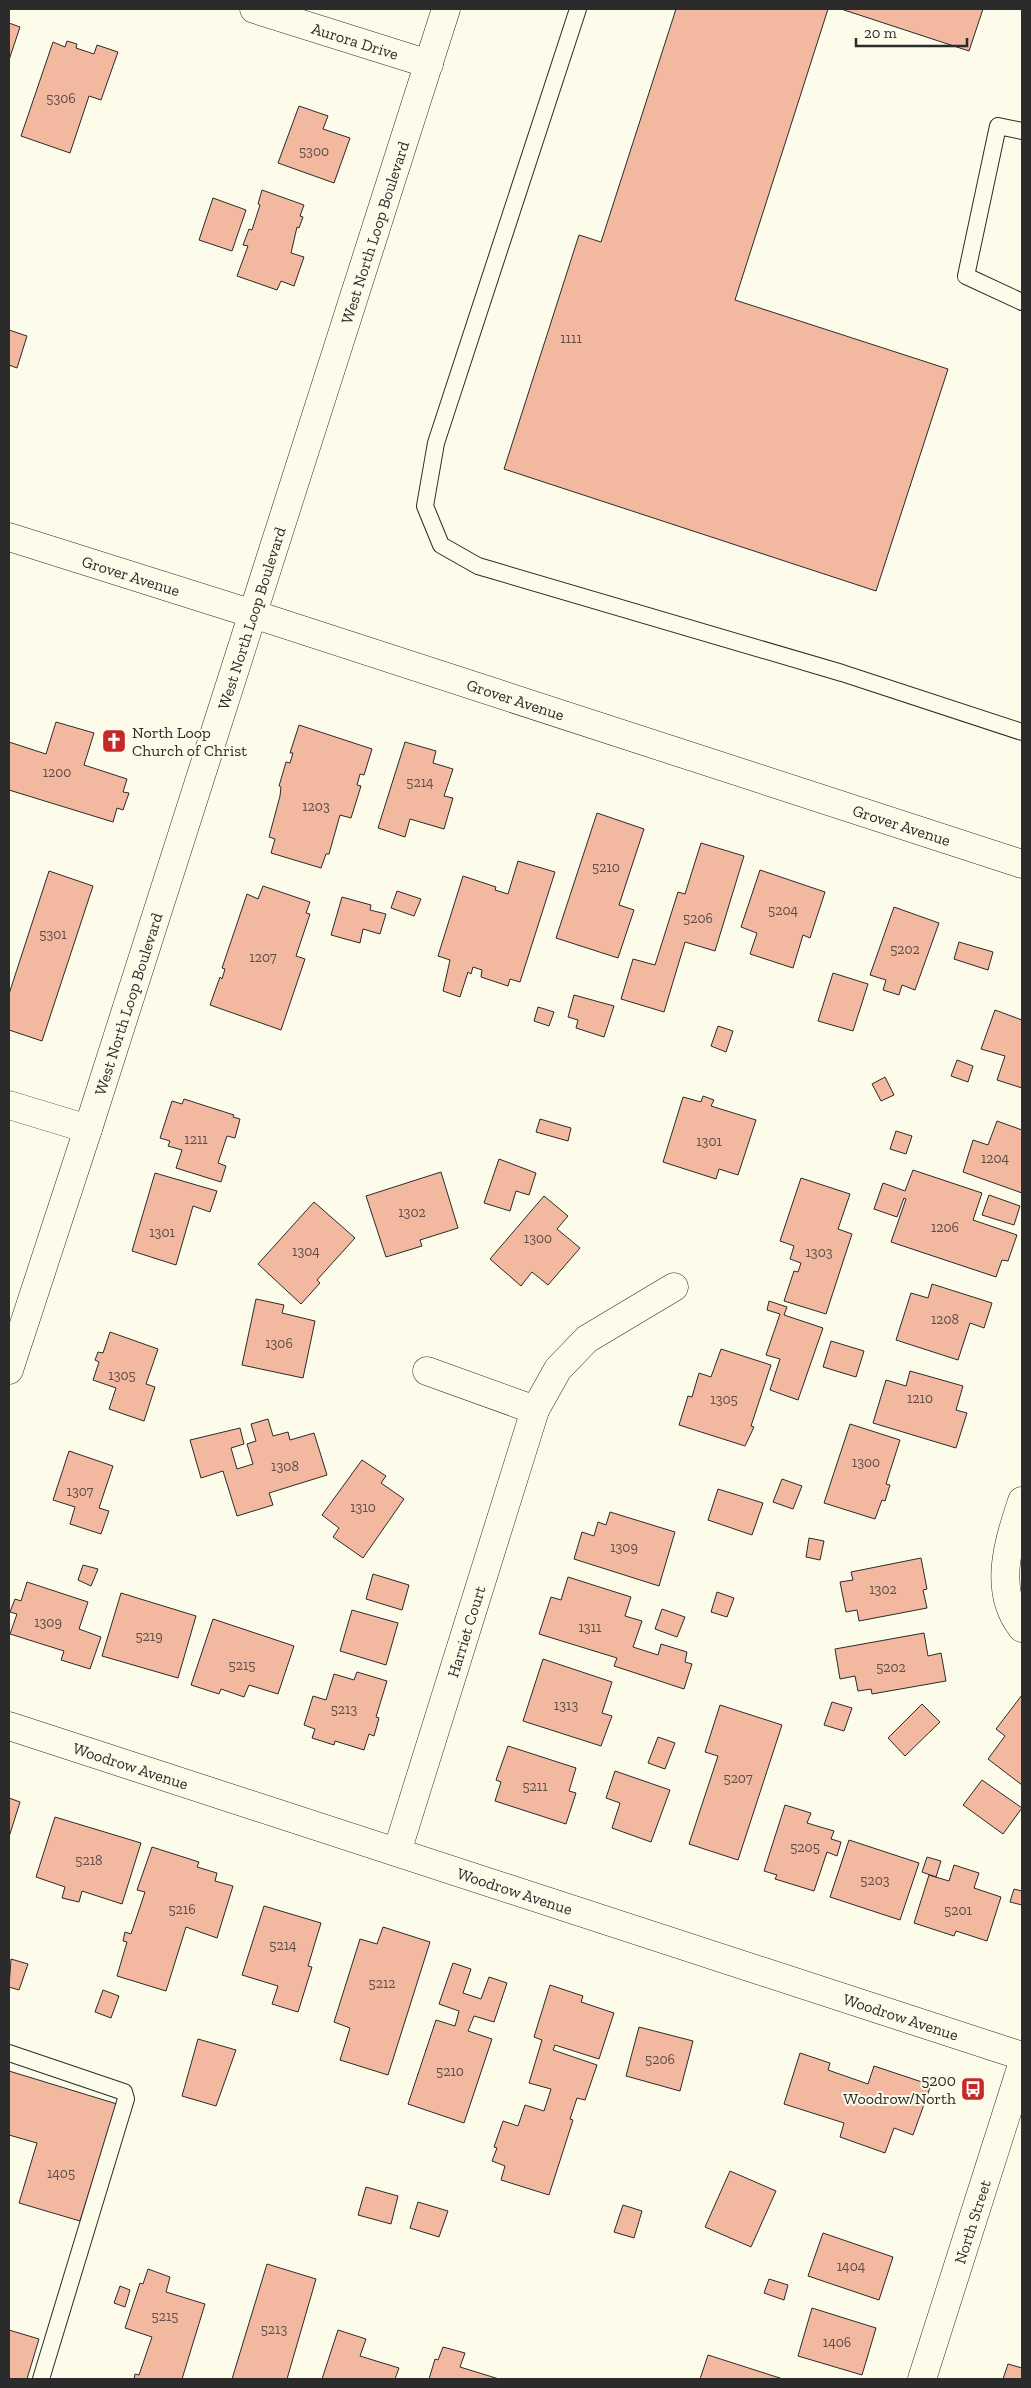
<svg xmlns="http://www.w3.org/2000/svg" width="1031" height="2388" viewBox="0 0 1031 2388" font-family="'Zilla Slab',serif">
	<rect width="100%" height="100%" fill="#fdfbea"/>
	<path fill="#f2b8a0" stroke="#2b2b2b" d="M676,9H828L735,300L948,369L876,591L504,469L579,235L601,242Z
		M841,9H983L969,51Z
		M9,23L20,27L9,60Z
		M67,41L77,44L76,48L94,54L97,45L118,52L101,100L89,96L70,153L21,136L53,42L65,47Z
		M299,106L328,116L323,129L350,138L334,183L278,163Z
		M262,190L304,205L300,216L303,217L299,228L297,227L291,253L304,257L294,286L281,281L277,290L237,276L248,246L243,245L249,229L252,230L260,205L258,204Z
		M213,198L246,210L232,251L199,240Z
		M9,330L27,336L17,368L9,365Z
		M56,722L94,733L84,765L127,779L123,792L129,793L123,810L117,808L113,822L9,790V742L46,754Z
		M299,725L372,749L364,775L360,774L357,785L361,786L351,818L340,815L329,854H326L321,868L271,853L275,839L269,837L280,796L281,787L279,786L286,762L290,763L293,753H290Z
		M405,742L436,751L433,763L453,769L444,796L453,798L444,829L410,819L405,837L378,828Z
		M597,813L644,829L619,905L634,910L618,958L556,938Z
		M701,843L744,856L715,951L685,942L664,1012L621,999L633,959L655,965L678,892L685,894Z
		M518,861L555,872L520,982L510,979L508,986L481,977L482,970L473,967L471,974L468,972L460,997L443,991L450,960L438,956L463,876L496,887L495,890L508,894Z
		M760,870L825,892L810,938L803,935L793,968L750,954L757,933L741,927Z
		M49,871L93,886L42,1041L9,1030V994Z
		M263,886L310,902L306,913L310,914L296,956L305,959L281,1030L210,1005L220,977L222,979L225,969L222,968L247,894L258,899Z
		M397,891L421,899L414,916L391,908Z
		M342,897L371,905L370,910L386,914L380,934L363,929L360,943L331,935Z
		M894,907L939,923L915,990L902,985L899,995L883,990L886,980L870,975Z
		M959,942L993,952L988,970L954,959Z
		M833,973L868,984L853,1031L818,1021Z
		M574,995L614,1006L604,1037L576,1028L578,1020L568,1017Z
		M538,1007L554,1012L549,1026L534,1021Z
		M995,1010L1022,1020V1088L997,1080L1005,1056L981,1049Z
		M718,1026L733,1031L726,1052L711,1046Z
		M957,1060L973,1066L968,1082L951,1076Z
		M885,1077L894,1095L881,1101L872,1084Z
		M703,1096L714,1100L711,1106L756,1120L738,1175L719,1169L716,1179L663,1162L683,1097L701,1102Z
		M184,1099L234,1115L233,1117L240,1119L235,1138L227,1136L218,1163L226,1166L221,1182L176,1168L182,1150L168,1146L170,1141L160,1138L172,1101L182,1104Z
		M540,1119L571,1128L568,1141L536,1132Z
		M997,1121L1022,1130V1193L963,1172L973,1140L988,1145Z
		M896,1131L912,1136L906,1154L890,1149Z
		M499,1159L536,1173L529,1195L516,1191L510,1211L484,1203Z
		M913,1170L982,1193L973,1220L1017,1235L1008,1261L1002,1260L996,1277L891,1242L906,1199L904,1198L897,1217L874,1209L883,1183L905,1191Z
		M441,1172L458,1228L420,1240L422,1246L386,1257L366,1196Z
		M155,1173L217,1191L210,1212L193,1206L176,1265L132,1251Z
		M801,1178L850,1194L838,1229L852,1234L826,1314L784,1301L794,1271L798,1272L801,1263L790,1259L794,1246L780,1241Z
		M989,1195L1020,1206L1014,1225L982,1215Z
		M544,1196L568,1216L557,1229L580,1248L548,1285L532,1272L521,1286L490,1259Z
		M314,1202L355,1238L317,1280L320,1283L301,1304L258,1264Z
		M932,1284L992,1303L984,1328L970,1323L958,1360L896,1340L911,1293L928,1298Z
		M256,1299L284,1305L282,1313L315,1321L303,1378L242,1365Z
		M769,1301L787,1307L784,1315L823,1328L798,1400L770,1390L780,1359L766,1355L780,1314L767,1310Z
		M110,1332L158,1349L146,1384L155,1387L144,1421L109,1409L116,1388L93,1380L99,1362L95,1360L98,1352L103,1353Z
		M831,1341L864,1351L856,1377L823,1367Z
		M721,1349L771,1365L751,1426L754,1427L745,1446L679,1425L688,1396L692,1397L699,1373L711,1377Z
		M910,1371L963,1386L956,1410L967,1413L956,1448L873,1423L886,1380L906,1386Z
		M268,1419L273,1436L288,1432L290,1440L314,1433L327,1475L269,1493L273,1505L237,1516L223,1471L201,1478L190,1440L240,1428L244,1444L231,1448L237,1469L253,1464L247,1444L256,1441L251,1424Z
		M850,1424L900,1440L886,1484L890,1485L885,1501L882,1500L875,1519L824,1503Z
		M69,1451L113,1466L99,1508L109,1511L101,1534L70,1524L75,1507L53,1500Z
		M362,1460L386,1476L381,1483L404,1499L363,1558L333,1537L339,1528L322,1515Z
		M782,1479L802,1486L793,1509L773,1502Z
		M718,1489L763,1503L752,1535L708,1520Z
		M610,1512L675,1532L659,1586L574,1559L582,1532L594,1536L598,1522L606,1525Z
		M809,1538L824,1541L820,1560L806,1557Z
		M921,1558L927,1589L923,1590L927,1608L859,1621L857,1610L846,1612L840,1582L853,1580L851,1572Z
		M83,1565L98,1569L91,1586L78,1580Z
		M373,1574L409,1585L402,1610L366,1599Z
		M568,1577L631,1597L625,1616L642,1621L633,1647L658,1655L661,1644L687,1652L685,1662L692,1664L684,1689L614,1666L617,1658L539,1634L551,1597L561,1600Z
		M27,1582L88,1602L79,1629L101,1637L90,1669L61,1660L64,1651L10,1634L17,1614L10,1612L15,1599L21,1601Z
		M717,1592L734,1598L727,1617L711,1612Z
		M121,1593L196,1616L178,1678L102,1656Z
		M662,1609L685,1617L677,1637L655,1629Z
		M352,1610L398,1623L386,1665L340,1651Z
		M213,1619L294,1646L278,1694L249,1685L244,1697L221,1689L219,1694L191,1685Z
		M924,1633L928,1656L941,1653L946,1681L872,1694L871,1689L858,1691L855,1676L840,1679L835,1649Z
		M543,1659L612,1682L602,1713L612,1716L601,1746L523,1721Z
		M357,1672L387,1681L376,1717L379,1718L374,1736L369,1734L364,1750L335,1741L334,1745L312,1738L315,1729L304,1725L313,1696L326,1700L334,1674L354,1680Z
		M1022,1695V1785L988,1759L1005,1736L996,1729Z
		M832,1702L852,1708L844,1731L824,1725Z
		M922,1704L940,1722L905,1756L888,1738Z
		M720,1705L782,1725L738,1860L689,1844L718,1756L705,1752Z
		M658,1737L675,1743L665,1769L648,1763Z
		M508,1746L576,1768L569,1791L576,1793L566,1824L495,1801L501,1782L496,1780Z
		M615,1771L670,1790L651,1842L612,1828L620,1803L606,1798Z
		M982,1780L1022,1808L1003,1834L963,1805Z
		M9,1798L20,1802L9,1837Z
		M785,1805L811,1813L807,1823L834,1831L831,1839L841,1842L837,1856L827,1852L814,1891L775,1879L777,1875L764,1871Z
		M55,1817L141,1843L122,1904L82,1891L79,1902L62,1898L65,1887L36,1877Z
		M849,1840L919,1863L900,1920L830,1897Z
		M152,1847L199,1862L197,1867L217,1873L215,1881L233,1886L217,1938L186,1927L166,1991L117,1976L127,1942L123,1941L125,1932L131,1934L145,1892L137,1890Z
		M927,1857L941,1861L936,1877L922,1872Z
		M954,1865L979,1873L974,1888L1001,1897L987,1941L956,1931L954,1936L914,1923L929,1875L949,1881Z
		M1014,1889L1022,1891V1905L1010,1902Z
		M264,1906L321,1923L308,1966L312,1967L298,2012L272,2004L278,1986L242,1975Z
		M383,1927L430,1942L388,2075L340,2060L350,2028L334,2022L360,1939L377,1944Z
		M11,1959L28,1964L19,1990L9,1987Z
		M453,1963L471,1969L463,1993L481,1999L489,1977L507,1983L494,2022L474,2016L468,2031L492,2039L464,2123L408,2104L436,2020L455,2026L459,2011L439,2004Z
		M550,1985L583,1996L581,2002L614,2013L599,2059L555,2045L553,2050L597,2065L585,2100L577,2098L570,2119L573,2120L549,2195L501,2180L505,2166L492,2161L497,2148L494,2147L503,2121L518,2126L525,2105L544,2111L551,2089L529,2083L542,2040L534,2037Z
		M103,1990L119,1996L111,2018L95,2012Z
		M639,2027L693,2041L680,2091L626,2076Z
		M198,2039L236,2050L216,2106L182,2096Z
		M800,2053L830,2063L828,2070L868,2084L874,2066L931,2085L913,2135L894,2128L885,2153L840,2137L844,2123L784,2104Z
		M9,2071L117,2104L80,2221L19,2203L37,2143L9,2135Z
		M730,2171L776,2191L751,2247L705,2227Z
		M366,2187L398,2196L391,2224L358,2215Z
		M418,2202L448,2211L439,2237L410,2228Z
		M623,2205L642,2211L634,2238L614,2232Z
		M823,2233L893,2257L879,2300L808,2276Z
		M267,2264L316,2279L287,2379H232Z
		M148,2269L170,2277L166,2292L205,2304L182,2379H134L135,2374L139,2375L152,2337L125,2328L140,2283L143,2284Z
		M769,2279L788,2285L784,2300L764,2293Z
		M120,2286L130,2290L125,2307L114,2303Z
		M812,2308L876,2328L862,2375L798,2356Z
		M9,2330L39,2339L27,2379H9Z
		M338,2330L366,2339L360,2356L399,2368L395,2379H322Z
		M443,2347L465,2353L460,2367L499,2379H429L435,2359L438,2360Z
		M708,2355L783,2379H700Z
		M1008,2364L1022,2368V2379H1003Z"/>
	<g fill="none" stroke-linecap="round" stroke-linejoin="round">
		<defs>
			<path id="lane" d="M578,9L436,443L425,506L441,545L478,566L842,673L1022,732
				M1022,131L998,126L966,276L1022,302
				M9,2053L124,2092L126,2099L41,2379"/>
			<g id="street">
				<path id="s1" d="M254,9L429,64"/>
				<path id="s2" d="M9,537L253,614L1022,864"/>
				<path d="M9,1105L88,1129"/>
				<path d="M427,1371L535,1410"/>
				<path d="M1022,1501C1009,1541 992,1590 1022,1628"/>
				<path id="s3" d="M397,1852L535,1410L558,1369L587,1339L674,1287"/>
				<path id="s4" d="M922,2379L1022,2065"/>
			</g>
			<g id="secondary">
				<path id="s5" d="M9,1370L88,1129L446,9"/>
				<path id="s6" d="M9,1726L1022,2056"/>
			</g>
		</defs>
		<use href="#lane" stroke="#2b2b2b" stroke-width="18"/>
		<use href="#street" stroke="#2b2b2b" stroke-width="29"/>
		<use href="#secondary" stroke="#2b2b2b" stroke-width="29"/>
		<use href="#lane" stroke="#fdfbea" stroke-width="16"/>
		<use href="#street" stroke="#fdfbea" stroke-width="28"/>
		<use href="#secondary" stroke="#fdfbea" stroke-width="28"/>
	</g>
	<defs>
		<symbol id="church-square" viewBox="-11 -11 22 22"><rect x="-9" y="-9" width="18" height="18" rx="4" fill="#c62828" stroke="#fdfbea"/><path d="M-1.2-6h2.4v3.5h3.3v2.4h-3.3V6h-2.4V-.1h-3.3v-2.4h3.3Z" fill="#fff"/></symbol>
		<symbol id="bus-square" viewBox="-11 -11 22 22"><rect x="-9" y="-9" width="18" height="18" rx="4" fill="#c62828" stroke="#fdfbea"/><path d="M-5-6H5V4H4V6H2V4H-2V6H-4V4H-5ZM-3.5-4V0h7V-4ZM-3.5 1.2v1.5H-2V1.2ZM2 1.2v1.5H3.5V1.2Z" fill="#fff"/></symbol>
	</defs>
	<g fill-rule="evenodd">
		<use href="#church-square" x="100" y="727" width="28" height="28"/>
		<use href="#bus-square" x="959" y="2075" width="28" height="28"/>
	</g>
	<g text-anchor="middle" stroke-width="4" stroke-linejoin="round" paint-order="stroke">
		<g font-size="14" fill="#5d4e48">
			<text x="61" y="103">5306</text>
			<text x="314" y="156">5300</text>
			<text x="571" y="343">1111</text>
			<text x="57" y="777">1200</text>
			<text x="420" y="787">5214</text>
			<text x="316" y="811">1203</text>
			<text x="606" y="872">5210</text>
			<text x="783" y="915">5204</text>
			<text x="698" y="923">5206</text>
			<text x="53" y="939">5301</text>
			<text x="905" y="954">5202</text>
			<text x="263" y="962">1207</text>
			<text x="196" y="1144">1211</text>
			<text x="709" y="1146">1301</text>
			<text x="995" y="1163">1204</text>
			<text x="412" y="1217">1302</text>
			<text x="945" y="1232">1206</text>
			<text x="162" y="1237">1301</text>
			<text x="538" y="1243">1300</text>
			<text x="306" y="1256">1304</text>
			<text x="819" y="1257">1303</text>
			<text x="945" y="1324">1208</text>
			<text x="279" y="1348">1306</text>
			<text x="122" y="1380">1305</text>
			<text x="920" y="1403">1210</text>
			<text x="724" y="1404">1305</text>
			<text x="866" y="1467">1300</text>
			<text x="285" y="1471">1308</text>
			<text x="80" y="1496">1307</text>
			<text x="363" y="1512">1310</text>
			<text x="624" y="1552">1309</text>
			<text x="883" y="1594">1302</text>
			<text x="48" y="1627">1309</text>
			<text x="590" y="1632">1311</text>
			<text x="149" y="1641">5219</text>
			<text x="242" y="1670">5215</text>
			<text x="891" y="1672">5202</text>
			<text x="566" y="1710">1313</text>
			<text x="344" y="1714">5213</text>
			<text x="738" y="1783">5207</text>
			<text x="535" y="1791">5211</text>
			<text x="805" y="1852">5205</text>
			<text x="89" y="1865">5218</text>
			<text x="875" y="1885">5203</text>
			<text x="182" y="1914">5216</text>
			<text x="958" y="1915">5201</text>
			<text x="283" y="1950">5214</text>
			<text x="382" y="1988">5212</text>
			<text x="660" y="2064">5206</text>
			<text x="450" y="2076">5210</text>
			<text x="61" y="2178">1405</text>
			<text x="851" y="2271">1404</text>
			<text x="165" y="2321">5215</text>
			<text x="274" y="2334">5213</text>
			<text x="837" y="2347">1406</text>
		</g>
		<g font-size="16" fill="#2b2b2b" stroke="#fdfbea">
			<text dy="6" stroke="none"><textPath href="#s1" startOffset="106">Aurora Drive</textPath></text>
			<text dy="6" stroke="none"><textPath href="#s5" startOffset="1195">West North Loop Boulevard</textPath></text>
			<text dy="6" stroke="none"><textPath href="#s2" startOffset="128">Grover Avenue</textPath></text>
			<text dy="6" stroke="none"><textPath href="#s5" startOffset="790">West North Loop Boulevard</textPath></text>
			<text dy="6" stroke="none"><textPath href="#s2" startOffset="532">Grover Avenue</textPath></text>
			<text dy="6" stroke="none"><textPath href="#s2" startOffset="938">Grover Avenue</textPath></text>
			<text dy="6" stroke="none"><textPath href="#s5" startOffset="385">West North Loop Boulevard</textPath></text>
			<text dy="6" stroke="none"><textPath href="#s3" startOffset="231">Harriet Court</textPath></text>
			<text dy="6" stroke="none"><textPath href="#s6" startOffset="128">Woodrow Avenue</textPath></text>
			<text dy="6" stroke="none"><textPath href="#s6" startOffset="532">Woodrow Avenue</textPath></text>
			<text dy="6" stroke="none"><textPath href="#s6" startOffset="938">Woodrow Avenue</textPath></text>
			<text dy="6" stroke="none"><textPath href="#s4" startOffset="165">North Street</textPath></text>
		</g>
		<g font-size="16" fill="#2b2b2b" stroke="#fdfbea" text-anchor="start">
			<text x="132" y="738">North Loop<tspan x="132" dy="18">Church of Christ</tspan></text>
			<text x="956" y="2086" text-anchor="end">5200<tspan x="956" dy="18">Woodrow/North</tspan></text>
		</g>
	</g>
	<rect width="1031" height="2388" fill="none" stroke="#2b2b2b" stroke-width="20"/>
	<path d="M856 38v8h111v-8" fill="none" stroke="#2b2b2b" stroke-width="2.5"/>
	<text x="864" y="38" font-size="15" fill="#2b2b2b" stroke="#fdfbea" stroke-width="4" paint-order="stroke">20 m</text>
</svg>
